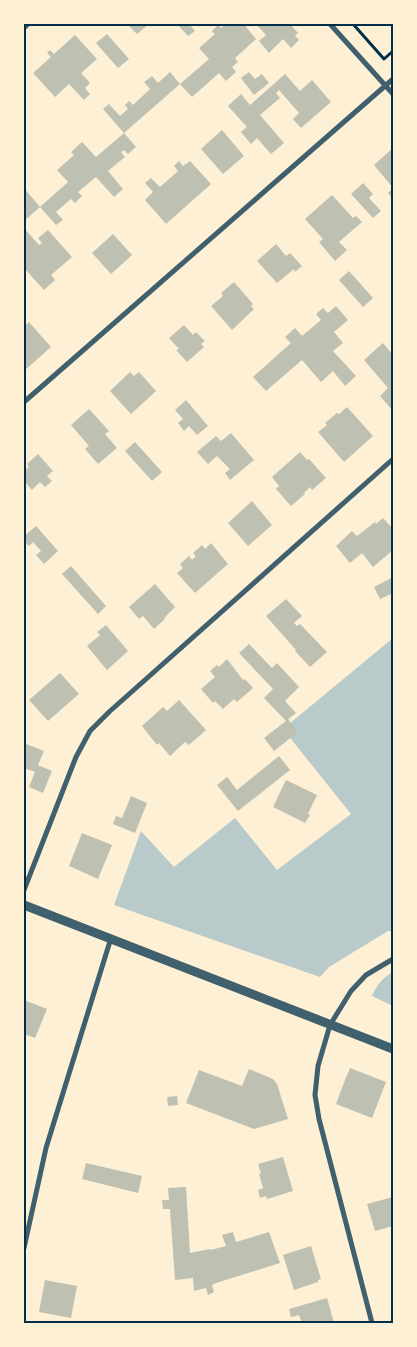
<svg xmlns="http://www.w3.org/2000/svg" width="417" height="1347" viewBox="0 0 417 1347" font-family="'Fira Sans Condensed',sans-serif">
	<rect width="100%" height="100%" fill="#fdf0d5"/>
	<path fill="#b9caca" d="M393,638V931H388L329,967L320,977L114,905L141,831L174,867L235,818L277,870L351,814L283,729Z
		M393,972V1006L372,996C377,985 382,978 393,972Z"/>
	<path fill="#bec0b2" d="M127,24H149L137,34Z
		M177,24H189L195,31L188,36Z
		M227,24H249L246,27L256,39L235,58L238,62L232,67L236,72L226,81L219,73L192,97L180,84L209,59L199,48L215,34L212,31L218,25L221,28Z
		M256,24H290L298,33L295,36L299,40L291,48L283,39L269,53L259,41L266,35Z
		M107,34L129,59L118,68L96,43Z
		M75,35L97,59L81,73L90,83L85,88L90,94L84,100L69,84L55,97L33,73L51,57L47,53L50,50L54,54Z
		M170,72L180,84L124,133L103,109L109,104L120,116L128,109L125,105L129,101L133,105L150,89L144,82L152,76L158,83Z
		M249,72L255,79L262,74L269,83L254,95L241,78Z
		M285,74L300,91L312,80L331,102L301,128L293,119L299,113L279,90L276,93L280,98L260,115L284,143L271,154L257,138L251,144L241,132L247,127L228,106L241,94L250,105Z
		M222,130L244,156L223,174L201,149Z
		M124,133L136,147L128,154L124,150L121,152L125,157L108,171L123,189L114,197L96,177L78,192L82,196L75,203L71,199L56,212L63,220L56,225L40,207L68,182L57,170L74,155L71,152L82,142L96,157Z
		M393,148V188L374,165Z
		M179,161L183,166L190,161L211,184L166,224L145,200L153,192L145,183L151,178L160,187L178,171L174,166Z
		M363,183L373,194L369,198L381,211L373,218L351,194Z
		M24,188L40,207L24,221Z
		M393,188V199L388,193Z
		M332,195L353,218L356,216L362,222L339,242L347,250L335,261L319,242L323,239L305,219Z
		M24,228L39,245L42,243L38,238L48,230L72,257L51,275L55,280L44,290L24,268Z
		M113,234L132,255L111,274L92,253Z
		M276,244L286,256L290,253L302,266L295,272L294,269L277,283L257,261Z
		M349,271L373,298L363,307L339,280Z
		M234,282L253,304L251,306L254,309L232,330L211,306L223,296L221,293Z
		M336,306L348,320L334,332L343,343L333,351L356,376L345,386L333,371L321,382L302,360L266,391L253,377L291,343L285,337L295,328L302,336L321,320L316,314L323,308L328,313Z
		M29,322L51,347L24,371V327Z
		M184,325L193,335L196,332L205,341L201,344L204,347L187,362L176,350L179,349L169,338Z
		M383,343L393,355V411L380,396L388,388L364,360Z
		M130,372L134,376L139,372L156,391L131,414L110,391Z
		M186,400L208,426L197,435L189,426L184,431L178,423L183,419L175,410Z
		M347,407L373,436L344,462L318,432L327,425L325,423L337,413L339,414Z
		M89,409L109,431L105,434L117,448L98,464L85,449L89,446L71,425Z
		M231,433L254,460L230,480L225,473L230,469L217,456L208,464L197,452L216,436L221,441Z
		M135,442L162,472L152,481L125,451Z
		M300,452L307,460L309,459L326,478L312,490L310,487L304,493L305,494L291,506L276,489L279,486L272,477Z
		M38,454L53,471L47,476L52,481L45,487L40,482L32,490L24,481V471L29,467L27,464Z
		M252,501L272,525L248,546L228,523Z
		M383,518L393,529V550L373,567L362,553L350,563L336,546L352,531L357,536L375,522L376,524Z
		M36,526L58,551L44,564L36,555L41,551L33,542L29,546L24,541V536Z
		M211,543L228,564L195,593L177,573L183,568L180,564L189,556L192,560L196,556L193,553L202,545L205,549Z
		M71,566L106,606L98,614L62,574Z
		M393,577V593L380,599L374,587Z
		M155,584L175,607L164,618L165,619L154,629L143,616L139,619L129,607Z
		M286,599L302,616L294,623L297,626L300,624L327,652L310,667L295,651L296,650L266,616Z
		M106,625L128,651L107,670L87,646L100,635L97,632Z
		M249,644L272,668L277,663L299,687L285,701L296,713L288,719L298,732L274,751L264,738L286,721L264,698L273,689L239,653Z
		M227,659L243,680L245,679L253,688L237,702L234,699L223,709L215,701L213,703L201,689L215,677L210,671L217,665L219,667Z
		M60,673L79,694L48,721L29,700Z
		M179,700L206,730L189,745L185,742L170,756L159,743L157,745L142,726L163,707L167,711Z
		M24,743L44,751L38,765L52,771L43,793L29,787L35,772L24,768Z
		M279,756L290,770L238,811L217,785L227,777L237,790Z
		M286,780L317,795L308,814L310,815L305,823L273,807Z
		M131,796L147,803L135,833L113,824L116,816L122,818Z
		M82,833L112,845L98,879L69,866Z
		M24,1000L47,1009L35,1038L24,1034Z
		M350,1068L386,1082L372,1118L336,1104L345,1080Z
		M249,1069L273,1079L277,1084L288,1119L254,1129L186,1103L199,1070L242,1086Z
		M177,1096L178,1105L168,1106L167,1097Z
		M283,1157L293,1191L267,1199L266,1196L260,1198L258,1190L263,1188L259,1174H261L258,1164Z
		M86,1163L142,1176L138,1193L82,1179Z
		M186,1187L190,1253L210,1249L211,1250L226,1246L222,1235L233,1232L236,1242L269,1232L280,1263L216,1283L212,1285L214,1292L208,1295L206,1288L194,1291L193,1278L175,1280L170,1209H163L162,1200H169L168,1188Z
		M393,1197V1226L375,1231L367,1204Z
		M311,1246L321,1279L318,1280V1282L294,1290L283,1255Z
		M45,1280L77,1286L71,1318L39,1312Z
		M327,1298L334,1323H302L299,1315L291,1317L289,1309Z"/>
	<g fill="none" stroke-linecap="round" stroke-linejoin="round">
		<path stroke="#003049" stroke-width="3" d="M353,24L384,59L393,51"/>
		<path stroke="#3f606c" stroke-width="5" d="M330,24L393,94
			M24,28L28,24
			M24,402L393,79
			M24,890L76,757L90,731L109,712L393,459
			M24,1248L46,1148L111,938
			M372,1323L319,1119L315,1095L318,1066L330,1025L351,991L366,975L393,959"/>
		<path stroke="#3f606c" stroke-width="9" d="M24,905L393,1049"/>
	</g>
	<rect width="417" height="1347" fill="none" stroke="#fdf0d5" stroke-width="50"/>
	<rect x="25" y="25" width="367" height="1297" fill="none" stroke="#003049" stroke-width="2"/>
</svg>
